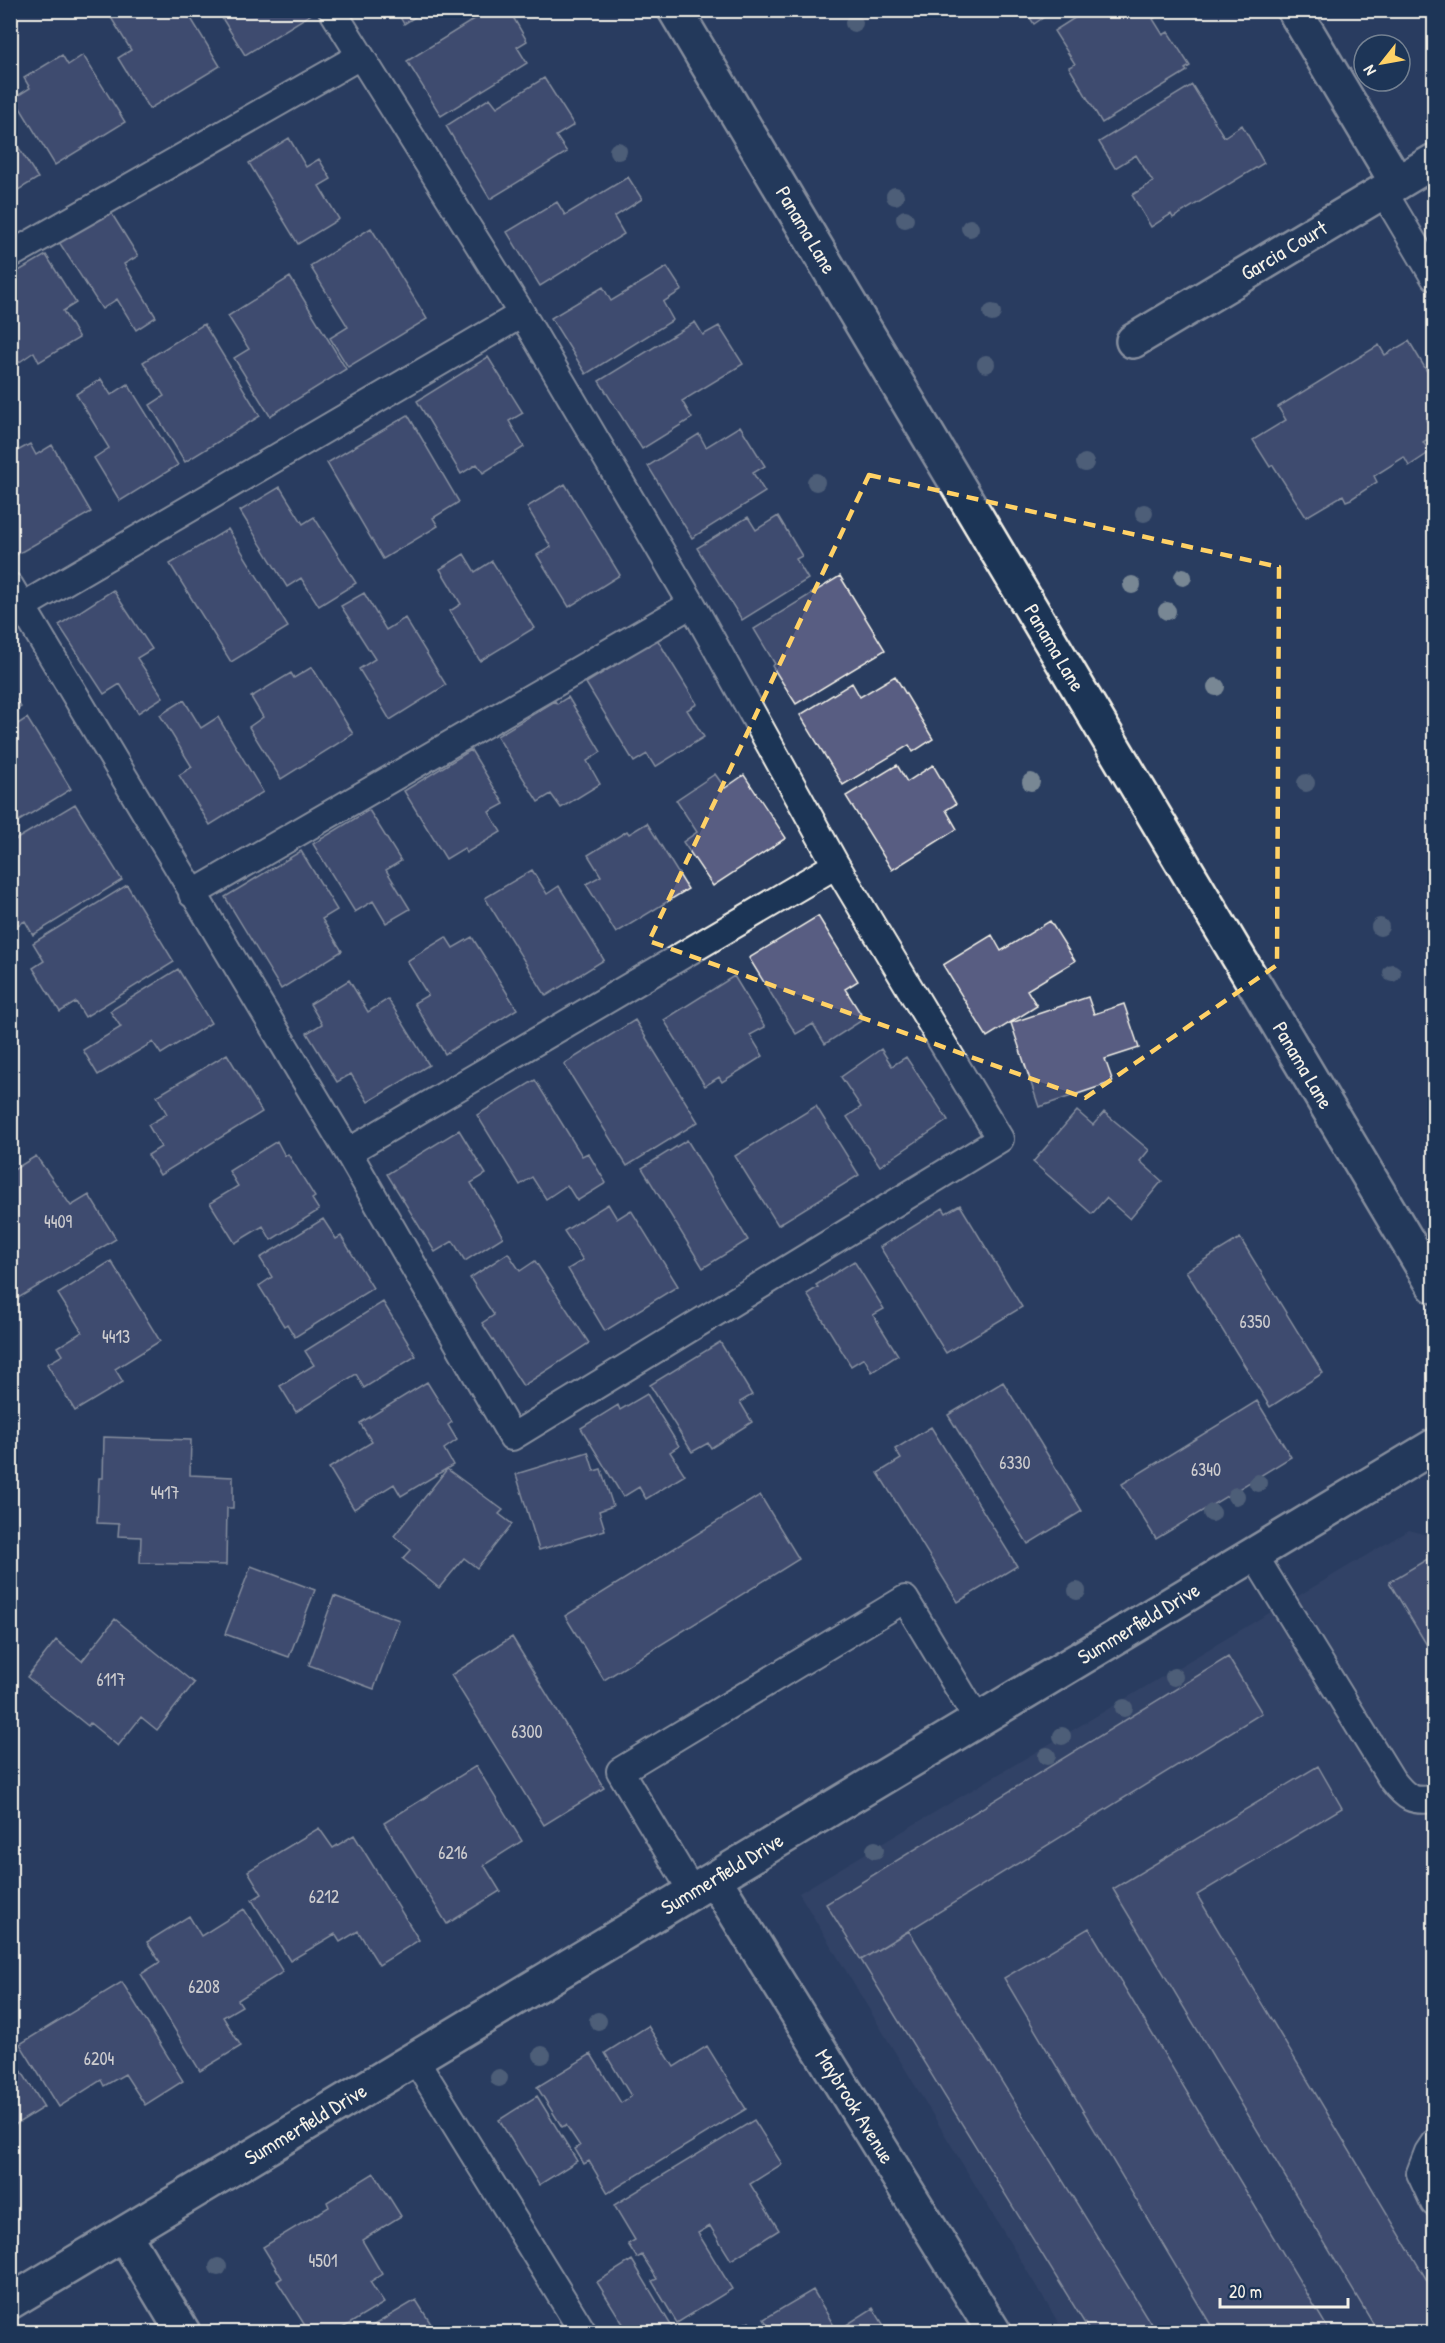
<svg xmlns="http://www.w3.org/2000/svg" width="1445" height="2343" viewBox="0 0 1445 2343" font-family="'Patrick Hand',sans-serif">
	<rect width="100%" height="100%" fill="#293d60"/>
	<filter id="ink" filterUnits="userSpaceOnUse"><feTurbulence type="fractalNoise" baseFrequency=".0167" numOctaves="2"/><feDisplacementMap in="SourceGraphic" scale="12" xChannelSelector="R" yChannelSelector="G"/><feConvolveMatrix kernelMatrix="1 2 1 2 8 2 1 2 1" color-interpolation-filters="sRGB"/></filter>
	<g filter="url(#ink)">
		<path fill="#3b4a6d" d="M1409,1530L1434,1537V2332H1064L799,1893Z"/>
		<path fill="#585d82" stroke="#f4f1e8" stroke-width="1.5" d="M119,10H186L220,66L149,109L118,58L131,50L110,16Z
			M217,10H312L313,13L245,55Z
			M396,10H426L404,24Z
			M489,10H509L527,41L517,47L527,63L441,116L407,61Z
			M1025,10H1054L1034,24Z
			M1087,10H1167L1153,19L1163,35L1168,32L1190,66L1185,69L1187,71L1102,123L1069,67L1075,64L1054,31Z
			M62,55L68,65L83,55L125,122L55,165L14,98L30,88L24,78Z
			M544,78L574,125L556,136L567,152L490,199L446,126L490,98L497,107Z
			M1192,85L1224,137L1242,125L1264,163L1173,218L1171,214L1151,227L1132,195L1153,182L1136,155L1115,168L1099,142Z
			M10,134L38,178L10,195Z
			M289,138L306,167L319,159L331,179L319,186L339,219L298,244L249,163Z
			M628,177L642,199L614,217L624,234L540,286L507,232L557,202L565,215Z
			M110,211L138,256L124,264L156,317L136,330L117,299L102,309L59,242Z
			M371,228L427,319L348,367L330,338L348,327L310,266Z
			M46,255L76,303L63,311L79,338L39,362L34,352L18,363L10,351V276Z
			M667,267L682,290L663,302L673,320L586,374L551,318L603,287L611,301Z
			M290,277L346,369L270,416L234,358L249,349L228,316Z
			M695,322L703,335L719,326L743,364L682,401L692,418L642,449L599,381Z
			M204,324L260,416L185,462L150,405L164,396L143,362Z
			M1409,341L1434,383V415L1426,420L1434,435L1423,442L1430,452L1409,466L1404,457L1374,476L1377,482L1351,499L1346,501L1343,495L1306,517L1273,465L1270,467L1253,440L1286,420L1278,407L1379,345L1385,355Z
			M488,357L523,413L509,421L524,447L483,473L477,464L461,474L417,401Z
			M101,379L111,395L128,384L178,465L120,501L94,458L109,448L76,394Z
			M408,415L459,502L433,518L438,526L383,559L327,463Z
			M740,426L765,466L753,473L765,492L692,538L648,466L699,434L706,447Z
			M30,444L36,455L52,445L91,512L16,555L10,546V455Z
			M565,484L620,575L569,607L537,555L551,547L527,507Z
			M280,487L303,524L314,517L356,583L319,606L301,578L287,587L240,511Z
			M778,516L802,556L796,559L808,579L742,620L697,548L748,517L756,530Z
			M228,529L288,627L231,662L170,564Z
			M464,554L475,572L492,561L534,628L480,661L450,611L461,604L440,569Z
			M840,576L885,650L796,704L772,666L775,664L754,629Z
			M113,590L152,649L137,658L163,697L138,713L120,684L104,694L59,625Z
			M364,593L386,630L405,618L446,685L390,720L359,669L375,659L341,606Z
			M657,639L697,704L687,710L704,737L655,767L647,754L634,762L586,683Z
			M312,667L353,734L281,779L249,727L263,717L251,697L291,673L294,678Z
			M895,676L933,739L913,752L909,745L843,785L800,715L852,683L860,697Z
			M10,691L21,707L10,714Z
			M568,697L601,752L587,761L600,784L561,808L551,794L538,802L497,736L555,701L557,704Z
			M184,700L201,728L218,717L263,792L210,825L179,775L192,767L160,715Z
			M27,718L71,789L19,821L10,809V729Z
			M471,750L504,804L489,812L501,832L466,853L464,848L446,859L404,791Z
			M897,765L907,782L933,765L956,804L946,810L957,829L892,870L846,796Z
			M715,774L725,788L744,775L786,838L713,886L683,842L697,832L676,800Z
			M75,804L122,880L33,935L25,921L10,929V843Z
			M369,810L401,861L386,870L410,909L386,923L373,901L355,912L313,844Z
			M647,823L688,889L616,933L586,884L601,876L588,855L627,831L629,834Z
			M301,851L337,910L322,919L342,951L281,989L225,897Z
			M532,870L547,894L559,886L604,960L546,996L485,898Z
			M127,885L174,962L85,1017L76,1002L60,1012L33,968L44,961L33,943Z
			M818,916L858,981L845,989L864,1019L825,1044L813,1024L796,1034L749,958Z
			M1050,921L1075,961L1027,990L1037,1006L987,1037L943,965L992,935L1001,951Z
			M446,937L453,948L472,937L517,1009L445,1054L414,1003L428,995L407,961Z
			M178,969L211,1023L161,1054L153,1042L98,1075L83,1050L121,1027L110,1011Z
			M734,976L765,1027L750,1035L763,1056L722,1082L719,1077L705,1086L664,1020Z
			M349,980L368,1012L388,999L429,1065L368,1102L351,1074L337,1082L307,1033L322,1024L310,1004Z
			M1088,997L1094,1014L1124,1004L1139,1048L1105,1059L1113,1082L1039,1107L1011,1023Z
			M635,1020L698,1122L627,1166L564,1064Z
			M881,1049L892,1066L906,1057L948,1120L880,1166L847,1117L861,1107L841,1077Z
			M227,1054L262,1112L160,1175L148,1155L161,1147L148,1125L167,1114L157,1096Z
			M535,1080L582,1156L588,1153L606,1183L577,1201L567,1185L546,1199L532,1177L520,1185L477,1115Z
			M816,1106L859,1175L778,1225L735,1156Z
			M1077,1111L1093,1125L1104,1112L1149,1150L1140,1161L1162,1181L1130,1219L1106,1198L1092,1214L1033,1162Z
			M459,1130L486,1174L471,1183L503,1237L465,1261L453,1241L435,1252L387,1174Z
			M687,1140L748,1240L703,1268L642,1168Z
			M277,1141L285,1156L288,1154L315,1197L312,1199L319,1210L271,1240L263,1226L235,1243L210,1203L238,1186L229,1171Z
			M36,1156L71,1206L89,1195L116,1239L10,1303V1172Z
			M608,1204L617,1219L631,1210L678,1286L605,1331L568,1269L583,1260L564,1231Z
			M960,1205L1022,1307L946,1353L880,1247L943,1208L946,1213Z
			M323,1219L336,1239L341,1236L373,1288L295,1337L287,1324L284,1326L259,1286L272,1277L260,1258Z
			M1240,1238L1323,1373L1270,1407L1186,1271Z
			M508,1253L520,1271L535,1261L589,1343L523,1386L482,1323L494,1315L470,1278Z
			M111,1261L160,1341L115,1369L123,1382L75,1411L47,1364L63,1355L58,1347L82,1332L58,1294Z
			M854,1261L884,1309L873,1315L898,1355L872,1372L864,1358L851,1366L807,1294L818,1287L816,1285Z
			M383,1302L416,1356L364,1388L356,1374L296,1412L280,1386L314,1365L305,1351Z
			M720,1342L752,1395L740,1402L752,1422L711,1448L708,1443L692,1452L650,1385Z
			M427,1382L452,1422L448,1425L457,1440L444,1449L453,1465L401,1496L394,1484L354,1509L329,1468L372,1442L360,1423Z
			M1003,1382L1082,1511L1028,1544L948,1415Z
			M647,1394L679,1446L670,1452L685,1475L646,1499L639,1487L623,1497L581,1428L618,1405L620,1410Z
			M1257,1401L1291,1457L1156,1539L1122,1484Z
			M931,1427L1017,1566L958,1602L878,1473L901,1459L895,1449Z
			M104,1437L191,1440L190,1475L233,1477V1508H227L226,1565L140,1563L141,1537L118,1536L119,1524L97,1523L99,1478H103Z
			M588,1452L594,1471L601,1469L613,1506L599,1511L605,1530L539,1550L516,1474Z
			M447,1469L503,1510L499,1514L512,1524L477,1568L464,1558L439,1588L403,1559L411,1550L394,1536Z
			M760,1495L799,1559L604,1680L565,1616Z
			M1434,1555V1657L1389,1582Z
			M251,1566L315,1590L289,1657L225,1634Z
			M334,1596L399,1620L374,1689L309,1665Z
			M115,1619L194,1683L157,1730L141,1717L118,1746L90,1723L88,1726L27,1677L56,1640L82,1661Z
			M512,1637L604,1788L544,1825L451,1675Z
			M1228,1657L1262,1713L861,1960L826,1904Z
			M476,1766L522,1841L484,1865L500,1891L447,1924L384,1823Z
			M1318,1766L1342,1808L1197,1895L1434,2292V2332H1378L1113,1889Z
			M319,1828L333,1848L354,1835L419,1940L379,1965L358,1931L340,1942L335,1934L290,1961L252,1900L262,1894L248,1871Z
			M244,1909L283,1972L238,2000L242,2006L223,2017L241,2046L200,2071L141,1974L160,1962L147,1942L189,1916L201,1936Z
			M1089,1928L1330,2332H1215L1004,1978Z
			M909,1931L1156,2332H1090L861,1960Z
			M122,1982L183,2081L145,2105L125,2074L104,2086L101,2080L59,2107L20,2044Z
			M648,2026L674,2067L707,2046L746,2109L608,2193L589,2161L584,2164L575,2149L580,2146L566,2125L562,2127L537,2087L591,2054L621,2103L631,2096L605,2053Z
			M10,2053L44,2107L10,2128Z
			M537,2096L577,2161L539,2185L499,2120Z
			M754,2120L782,2164L750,2184L779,2230L731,2260L710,2226L698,2233L732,2289L677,2323L652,2281L657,2279L642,2255L637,2258L628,2244L635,2240L614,2205Z
			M374,2173L401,2216L362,2240L382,2274L370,2282L384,2303L336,2332H309L277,2281L282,2278L263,2247L329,2207L327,2202Z
			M632,2260L672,2327L663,2332H628L597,2282Z
			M813,2290L837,2331L873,2308L888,2332H772L764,2319Z
			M416,2300L436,2332H362Z
			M749,2321L756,2332H730Z"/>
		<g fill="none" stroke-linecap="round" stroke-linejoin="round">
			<defs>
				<path id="lane" d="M1383,191L1434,277
					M10,255L360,56
					M10,586L348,1152L512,1437L1000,1139L836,865L692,604L522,314L332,10
					M23,606L522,314
					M192,894L692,604
					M348,1152L836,865
					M1254,1555L1392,1780C1406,1798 1412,1802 1434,1799
					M693,1893L620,1771L905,1599L978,1721
					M415,2059L583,2332
					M1434,2143L1428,2152L1420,2173L1434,2203"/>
				<g id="street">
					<path d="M1294,10L1397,183"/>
					<path id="s1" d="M1133,341L1434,161"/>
					<path id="s2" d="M715,1880L994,2332"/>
					<path d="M124,2234L183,2332"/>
					<path id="s3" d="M10,2302L1434,1446"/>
				</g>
				<g id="secondary">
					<path id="s4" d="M675,10L1434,1286"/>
				</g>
			</defs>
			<use href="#lane" stroke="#f4f1e8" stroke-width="30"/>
			<use href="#street" stroke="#f4f1e8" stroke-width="38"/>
			<use href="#secondary" stroke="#f4f1e8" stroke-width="38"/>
			<use href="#lane" stroke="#1d3557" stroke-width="26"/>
			<use href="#street" stroke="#1d3557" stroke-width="33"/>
			<use href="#secondary" stroke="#1d3557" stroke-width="33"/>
		</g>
		<g fill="#788794">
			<circle cx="854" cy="23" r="9"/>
			<circle cx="618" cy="151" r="9"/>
			<circle cx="895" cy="196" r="9"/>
			<circle cx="905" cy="219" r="9"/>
			<circle cx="970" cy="228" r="9"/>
			<circle cx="992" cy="313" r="9"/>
			<circle cx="986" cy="364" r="9"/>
			<circle cx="1085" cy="463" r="9"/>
			<circle cx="816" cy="482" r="9"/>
			<circle cx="1144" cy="513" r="9"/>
			<circle cx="1183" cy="577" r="9"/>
			<circle cx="1132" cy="585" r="9"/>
			<circle cx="1167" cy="611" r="9"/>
			<circle cx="1216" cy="687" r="9"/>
			<circle cx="1031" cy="782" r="9"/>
			<circle cx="1306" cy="783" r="9"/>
			<circle cx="1380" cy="927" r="9"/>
			<circle cx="1392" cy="973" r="9"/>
			<circle cx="1258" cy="1483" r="9"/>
			<circle cx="1236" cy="1496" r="9"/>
			<circle cx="1212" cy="1513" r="9"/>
			<circle cx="1077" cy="1591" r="9"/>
			<circle cx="1174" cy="1677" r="9"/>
			<circle cx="1124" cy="1708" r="9"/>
			<circle cx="1062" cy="1736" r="9"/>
			<circle cx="1047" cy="1756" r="9"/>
			<circle cx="875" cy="1850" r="9"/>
			<circle cx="598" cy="2021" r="9"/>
			<circle cx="542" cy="2055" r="9"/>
			<circle cx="499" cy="2078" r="9"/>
			<circle cx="218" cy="2267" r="9"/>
		</g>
	</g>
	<path d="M0 0H1445V2343H0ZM869,475L1279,567L1277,965L1085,1098L649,941Z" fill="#293d60" fill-opacity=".55" fill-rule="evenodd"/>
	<path fill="none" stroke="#ffd166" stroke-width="4.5" stroke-dasharray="12 8" stroke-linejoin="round" d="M869,475L1279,567L1277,965L1085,1098L649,941Z"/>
	<g text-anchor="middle" stroke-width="6" stroke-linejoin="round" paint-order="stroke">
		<g font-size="18" fill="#cdccce">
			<text x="58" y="1228">4409</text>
			<text x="1255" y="1328">6350</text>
			<text x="116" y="1343">4413</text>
			<text x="1015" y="1469">6330</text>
			<text x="1206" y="1476">6340</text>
			<text x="165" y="1499">4417</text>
			<text x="111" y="1686">6117</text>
			<text x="527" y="1738">6300</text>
			<text x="453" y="1859">6216</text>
			<text x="324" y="1903">6212</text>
			<text x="204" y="1993">6208</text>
			<text x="99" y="2065">6204</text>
			<text x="323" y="2267">4501</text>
		</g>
		<g font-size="21" fill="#f4f1e8" stroke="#1d3557">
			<text dy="7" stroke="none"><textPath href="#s4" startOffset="256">Panama Lane</textPath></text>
			<text dy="7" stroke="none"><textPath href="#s1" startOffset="176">Garcia Court</textPath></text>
			<text dy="7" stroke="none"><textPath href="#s4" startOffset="742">Panama Lane</textPath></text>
			<text dy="7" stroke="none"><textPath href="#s4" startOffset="1228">Panama Lane</textPath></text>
			<text dy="7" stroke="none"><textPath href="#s3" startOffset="1317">Summerfield Drive</textPath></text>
			<text dy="7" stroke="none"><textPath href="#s3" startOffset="831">Summerfield Drive</textPath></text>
			<text dy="7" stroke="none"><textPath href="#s2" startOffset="266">Maybrook Avenue</textPath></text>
			<text dy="7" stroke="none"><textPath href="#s3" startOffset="345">Summerfield Drive</textPath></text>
		</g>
	</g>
	<rect width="1445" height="2343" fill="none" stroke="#1d3557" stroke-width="36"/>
	<rect x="18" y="18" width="1409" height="2307" fill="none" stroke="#f4f1e8" stroke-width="2" filter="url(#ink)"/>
	<g transform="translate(1382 63) rotate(239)"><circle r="28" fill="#1d3557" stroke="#738091" stroke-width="1.5"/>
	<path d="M0-4.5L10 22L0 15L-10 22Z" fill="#ffd166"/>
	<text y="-9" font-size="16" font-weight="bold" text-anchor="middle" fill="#f4f1e8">N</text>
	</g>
	<path d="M1220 2298v9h128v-9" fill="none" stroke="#f4f1e8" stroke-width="3"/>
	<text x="1229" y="2298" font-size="18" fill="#f4f1e8" stroke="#1d3557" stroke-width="4.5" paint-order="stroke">20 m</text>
</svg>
